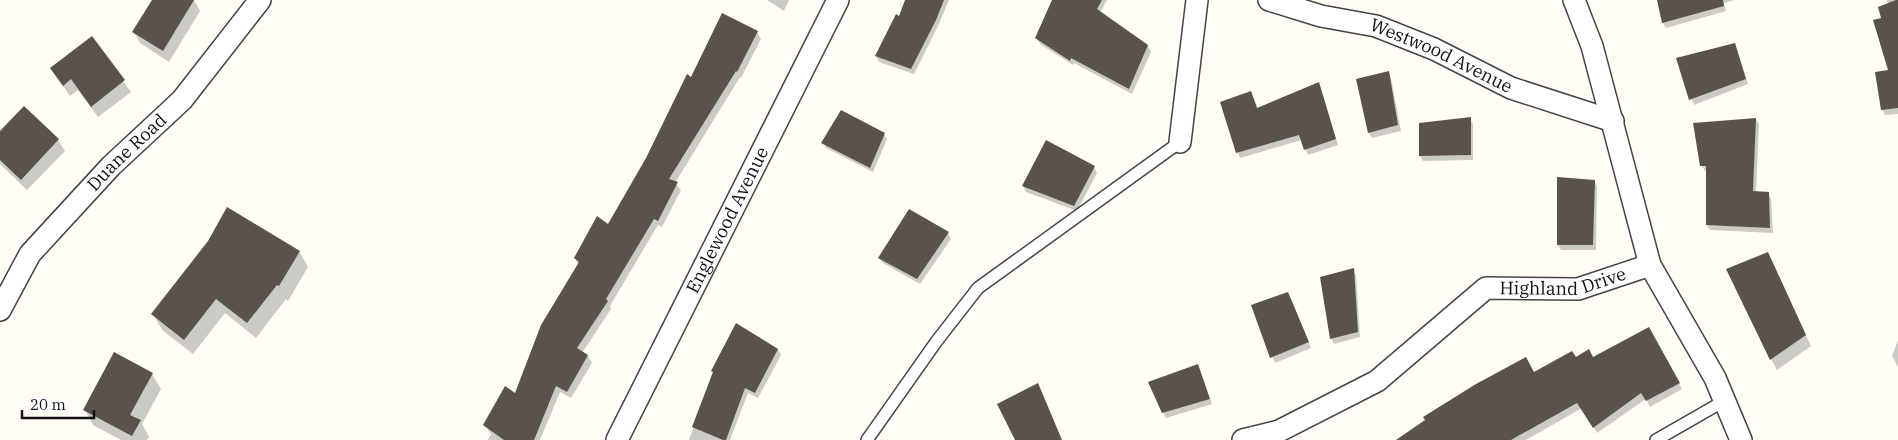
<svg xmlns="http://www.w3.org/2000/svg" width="1898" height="440" viewBox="0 0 1898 440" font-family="'IBM Plex Serif',serif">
	<rect width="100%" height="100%" fill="#fffdf5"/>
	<path fill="#0003" d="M154,0H194L200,11L169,62L140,43L134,32Z
		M767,0H789L784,11Z
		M906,0H949L938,26L914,74L879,62L876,56L900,18Z
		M1054,0H1107L1100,13L1148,46L1151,52L1132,94L1074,63L1073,65L1040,44L1037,38Z
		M1658,0H1734L1724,3L1726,11L1666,28L1663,23Z
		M1887,0H1898V114L1885,115L1882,110L1889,71L1882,19L1888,4Z
		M757,32L761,39L741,78L740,77L675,183L681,190L662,227L658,225L610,306L611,309L582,353L588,356L592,363L571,398L560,392L540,440H488L491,434L484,425L516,394L578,264L575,258L608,226L691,79Z
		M92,38L131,92L98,117L78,90L70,96L52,69Z
		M1735,44L1748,84L1694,105L1678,58Z
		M1388,72L1391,78L1401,131L1372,138L1369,133Z
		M1319,83L1338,145L1308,155L1302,140L1240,158L1221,103L1251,92L1258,109Z
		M1470,119L1473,124V160L1423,161L1420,155Z
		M1756,119L1759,124L1756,192L1768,193L1771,199L1773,233L1710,230L1707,225V171H1705L1702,166Z
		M0,133L58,140L65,151L27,190L0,164Z
		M884,134L887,139L873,172L826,148L823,143Z
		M1094,167L1097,173L1077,211L1026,192L1023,186Z
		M1594,181L1597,186L1596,250H1561L1558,245Z
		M948,233L951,239L920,284L883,263L879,258Z
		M299,251L308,267L288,301L286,299L256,338L225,313L193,354L162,330L153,314Z
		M1773,264L1811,346L1777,370L1771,359Z
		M1353,270L1356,275L1360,337L1334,344L1331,338Z
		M1291,299L1311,348L1275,363L1252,306Z
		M1649,329L1682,389L1650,407L1646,399L1597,433L1582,408L1526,440H1399L1534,373L1576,358H1593Z
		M1898,340V367L1892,356Z
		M778,349L781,355L758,398L748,393L730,440H689L713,373L712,371Z
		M1198,366L1212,404L1166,418L1150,382Z
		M152,374L161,389L142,424L149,437L147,440H121L93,425L85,410Z"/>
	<path fill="#5a524d" d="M152,0H194L163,51L132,32Z
		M905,0H944L936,20L911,69L875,56L896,14L899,16Z
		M1052,0H1102L1097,9L1148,45L1129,89L1071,58L1070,61L1035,38Z
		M1657,0H1723L1724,6L1662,23Z
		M1896,0H1898V108L1881,110L1875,72L1888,70L1873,20L1881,18L1878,7Z
		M722,13L758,31L737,72L736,71L669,179L678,182L658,221L654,219L606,299L608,301L577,348L588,355L567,392L556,386L534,440H504L483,425L505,386L515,393L541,325L579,262L574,258L597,216L608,224L646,158L687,74L691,77Z
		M92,36L125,80L91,107L71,79L63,86L50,68Z
		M1735,43L1746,79L1689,100L1676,58Z
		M1389,71L1398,125L1368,133L1356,79Z
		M1319,82L1336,139L1304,150L1299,135L1236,153L1220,102L1251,91L1257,108Z
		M24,106L59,139L21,180L0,160V131Z
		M841,110L885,133L870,168L821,143Z
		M1471,117V155L1419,156V123Z
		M1756,118L1753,191L1769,192L1770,228L1706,225V166H1700L1693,123Z
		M1046,140L1095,166L1074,206L1022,186Z
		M1557,177L1595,180L1593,245H1557Z
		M227,207L300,251L279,286L277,285L247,323L216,299L184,340L151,314L208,241Z
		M909,209L949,232L917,279L878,258Z
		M1768,252L1806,335L1770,360L1726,269Z
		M1354,268L1358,332L1330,339L1320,277Z
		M1288,292L1309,342L1270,358L1251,305Z
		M736,323L778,349L755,393L745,388L726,440H723L692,427L713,372L711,371Z
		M1649,327L1680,383L1646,401L1641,393L1593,428L1577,403L1511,440H1396L1425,420L1423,417L1476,384L1526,357L1534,372L1572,351L1576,357L1589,349L1593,357Z
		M114,352L153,373L130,415L141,420L132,436L83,410Z
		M1198,364L1210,399L1162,413L1148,382Z
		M1038,383L1062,440H1015L997,404Z"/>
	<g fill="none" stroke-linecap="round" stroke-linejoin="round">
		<defs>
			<path id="lane" d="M867,440L936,342L978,288L1180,142
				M1656,440L1724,401"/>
			<g id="street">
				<path id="s1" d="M1269,0L1321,16L1376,26L1434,49L1511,88L1613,121"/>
				<path d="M1574,0L1592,46L1650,265L1715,378L1741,440"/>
				<path d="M1180,142L1197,0"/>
				<path id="s2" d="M0,310L30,254L111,166L182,100L260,0"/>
				<path id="s3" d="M617,440L838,0"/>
				<path id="s4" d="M1243,440L1279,431L1377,381L1486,288L1578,289L1650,265"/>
			</g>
		</defs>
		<use href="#lane" stroke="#444" stroke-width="14"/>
		<use href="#street" stroke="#444" stroke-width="24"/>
		<use href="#lane" stroke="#fff" stroke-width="11"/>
		<use href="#street" stroke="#fff" stroke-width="21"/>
	</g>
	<g text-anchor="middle" stroke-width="5" stroke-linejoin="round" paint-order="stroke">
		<g font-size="18" fill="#111" stroke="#fff">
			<text dy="6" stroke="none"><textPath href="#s1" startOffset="182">Westwood Avenue</textPath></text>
			<text dy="6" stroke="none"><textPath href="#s2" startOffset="204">Duane Road</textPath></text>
			<text dy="6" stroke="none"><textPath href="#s3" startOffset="246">Englewood Avenue</textPath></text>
			<text dy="6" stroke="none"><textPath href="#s4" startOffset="368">Highland Drive</textPath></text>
		</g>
	</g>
	<path d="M22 410v8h72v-8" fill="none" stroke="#111111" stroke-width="2.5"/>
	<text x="30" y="410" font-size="15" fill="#111111" stroke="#ffffff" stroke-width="4" paint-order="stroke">20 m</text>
</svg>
